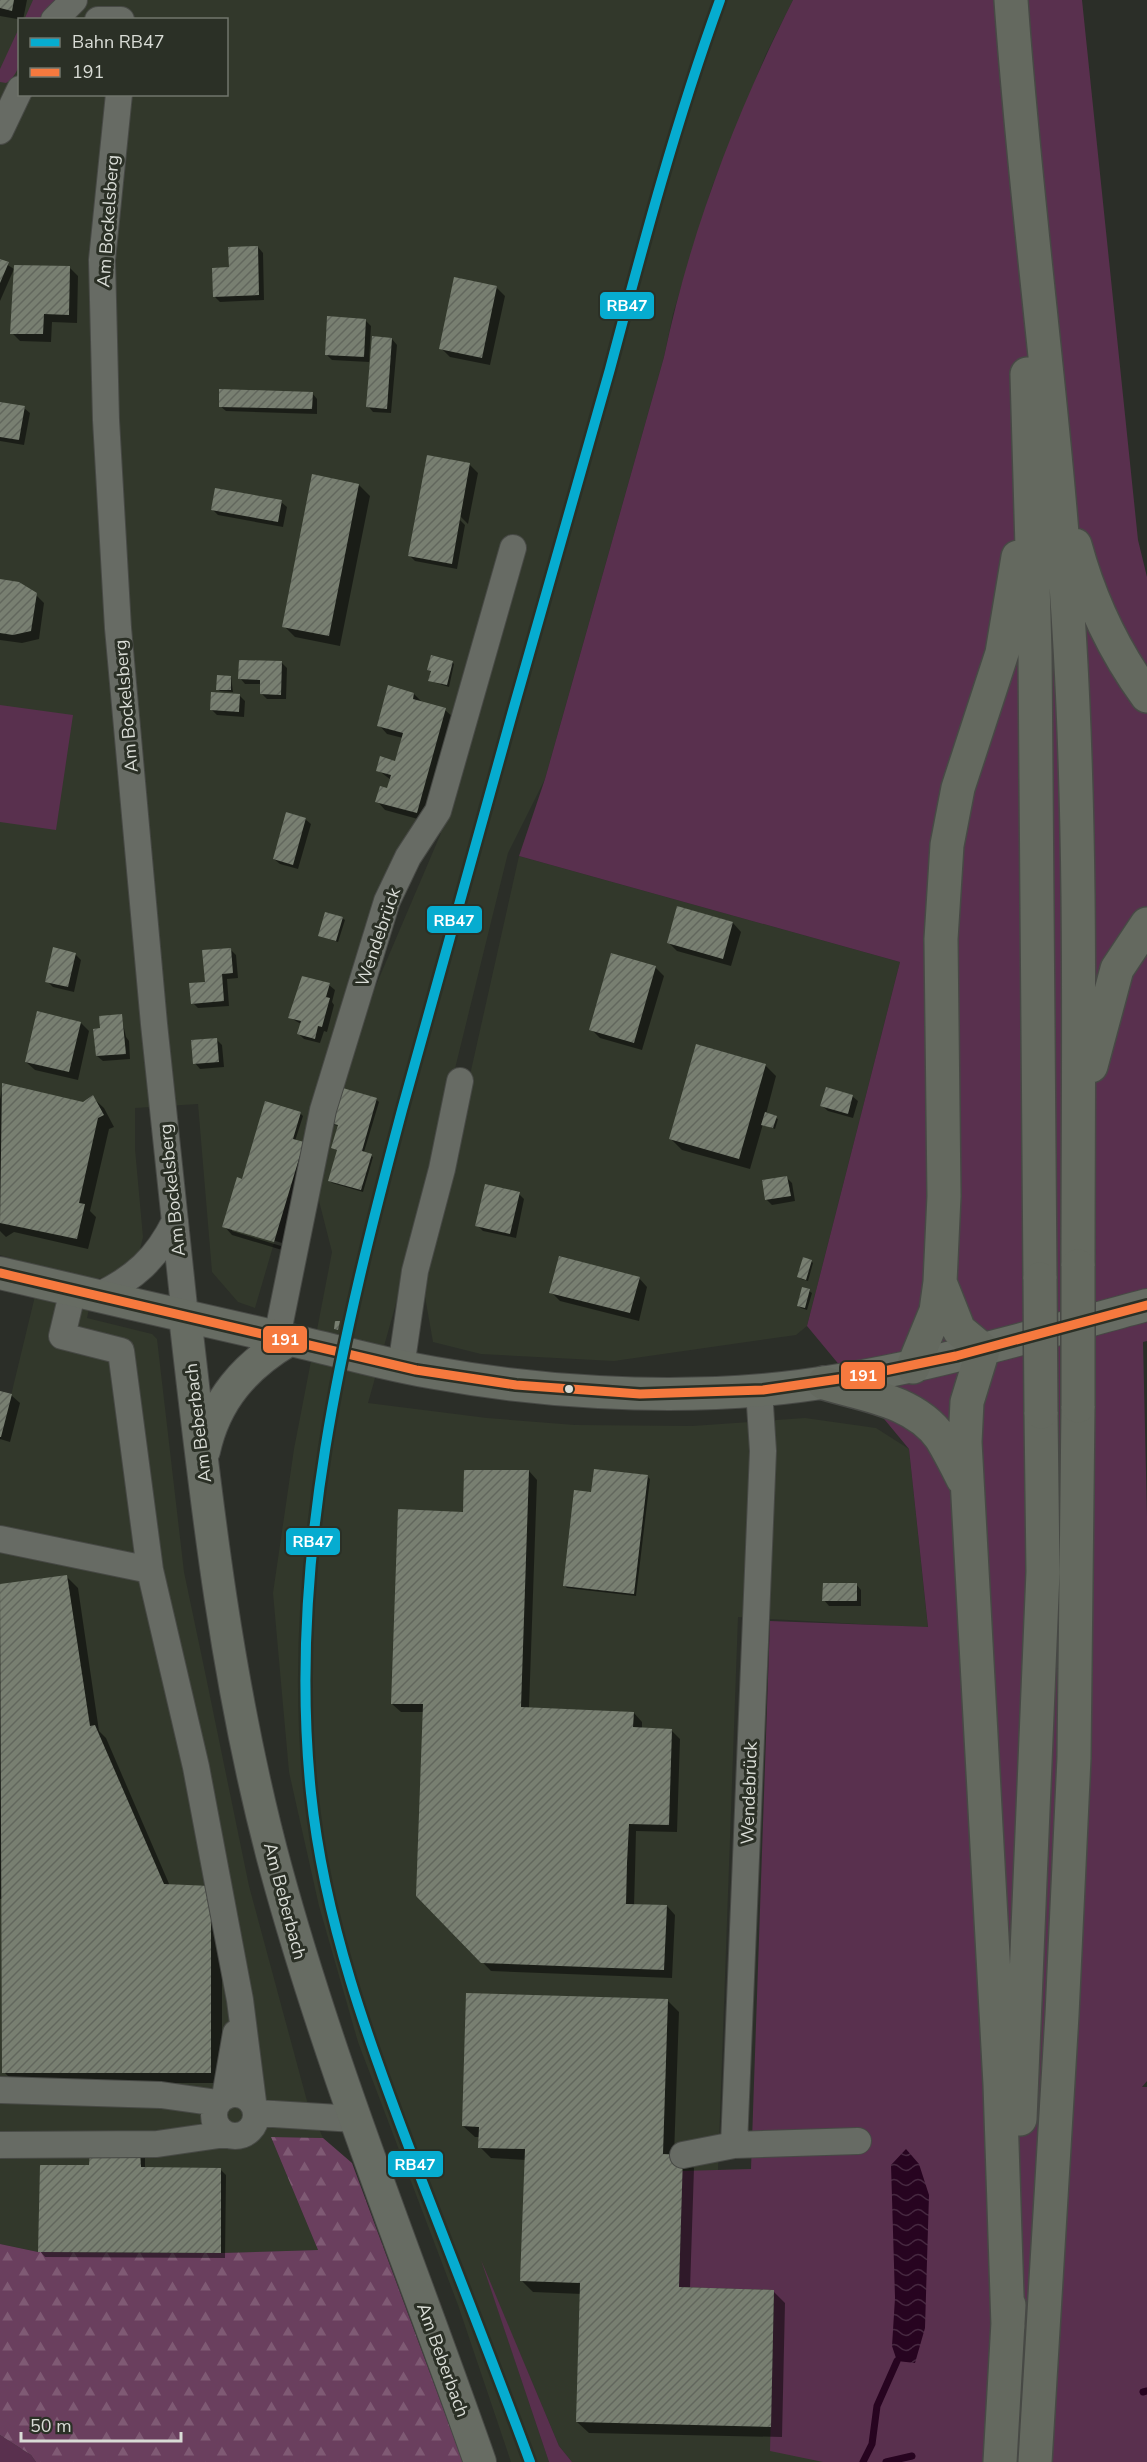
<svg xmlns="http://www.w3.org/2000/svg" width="1147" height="2462" viewBox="0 0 1147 2462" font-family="'Nunito Sans',sans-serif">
	<defs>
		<pattern id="forest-firs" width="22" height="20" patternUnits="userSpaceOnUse" patternTransform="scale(1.5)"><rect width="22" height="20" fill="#6a3f5e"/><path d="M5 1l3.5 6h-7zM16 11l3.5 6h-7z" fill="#7f5a74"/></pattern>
		<pattern id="water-waves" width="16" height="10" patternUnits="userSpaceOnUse" patternTransform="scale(1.5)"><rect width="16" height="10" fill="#270420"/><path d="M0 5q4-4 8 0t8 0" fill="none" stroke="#462840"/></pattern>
		<pattern id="building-hatch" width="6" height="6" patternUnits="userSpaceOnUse" patternTransform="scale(1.5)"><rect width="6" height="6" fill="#787f71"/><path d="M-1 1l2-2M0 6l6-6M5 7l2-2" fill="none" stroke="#62675d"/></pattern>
	</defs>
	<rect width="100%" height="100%" fill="#2b2e28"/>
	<path fill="#32382b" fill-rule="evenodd" d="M0,0H793L766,54L712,187L673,314L664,357L545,779L508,853L406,1268L368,1403L487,1418L575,1425L692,1426L805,1418L876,1428L909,1449L928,1628L738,1617L718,2170L751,2169L855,2444L823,2462H572L559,2446L485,2271L549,2462H511L458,2305L358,2042L319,1906L289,1772L273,1593L294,1449L332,1252L318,1197V1132L345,1058L441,833L397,851L370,915L255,1308L238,1302L212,1272L198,1104L135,1108V1149L143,1237L138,1257L120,1274L96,1279L87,1318L152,1334L157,1339L184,1572L205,1672L249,1886L307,2101L323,2138L271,2137L318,2250L221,2253L38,2252L0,2244V1441L42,1267L0,1255ZM20,20H226V94H20Z
		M519,856L900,962L807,1326L796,1335L614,1361L481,1354L433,1342L421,1274L457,1133Z"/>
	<path fill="#59304e" d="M33,0H62L45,19L24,20Z
		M793,0H1082L1138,540L1147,577V1341L1143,1342L1147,1516V2081L1142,2087H1147V2462H823L770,2451L774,2290L679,2287L682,2171L751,2169L770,1621L928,1627L909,1449L807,1326L900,962L519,856L545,779L664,357C690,233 736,113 793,0Z
		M19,28C19,49 25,71 6,83L0,82V69Z
		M0,705L73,715L56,830L0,822Z
		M481,2260L559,2446L572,2462H549Z
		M0,2435L31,2455L36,2462H0Z"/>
	<path fill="url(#forest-firs)" d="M271,2137L323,2138L352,2163L463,2462H36L31,2455L0,2435V2244L38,2252L221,2253L318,2250Z"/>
	<path fill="url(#water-waves)" d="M906,2149L919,2164L929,2195L925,2328L915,2363L897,2361L892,2346L895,2298L891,2165Z"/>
	<path fill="#0007" fill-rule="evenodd" d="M0,0H27L23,20L0,16Z
		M258,247L263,253L264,300L220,302L215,297Z
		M0,260L14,269L0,301Z
		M69,267L78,276L77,323L52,322L51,342L20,341L12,333Z
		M496,287L505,296L490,365L450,357L441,348Z
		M365,320L371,326L369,362L332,360L326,354Z
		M392,339L397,345L391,413L373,412L368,406Z
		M312,393L317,399V414L226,411L220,406Z
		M0,404L24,408L30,413L24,445L0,441Z
		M469,464L478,473L468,524L456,512L454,514L465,525L457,569L415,561L410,556Z
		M359,485L370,496L340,646L295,637L284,626Z
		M281,502L287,507L283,527L218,515L212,509Z
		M0,581L36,595L44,603L39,639L22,643L0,640Z
		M452,662L454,664L449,687L430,681L432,673L429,670Z
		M282,663L287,668L286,699H267L261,693V684H245L240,678Z
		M231,677L233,692L220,691L218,689Z
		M414,694L422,702L445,710L454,718L425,821L385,810L377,801L388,790L391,780L378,770L397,763L403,738L387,734L379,725Z
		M240,696L245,701L244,717L217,715L211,709Z
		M305,819L311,824L298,869L280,864L274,859Z
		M342,918L345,920L338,942L320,936Z
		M733,923L741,932L731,966L677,951L668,942Z
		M230,949L236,955L238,978L227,979L229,1006L198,1008L193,1003Z
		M75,954L81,960L74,992L53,987L47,981Z
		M655,967L664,976L642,1050L600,1038L591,1029Z
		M329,985L335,990L332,1002L334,1005L327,1032L324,1031L320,1043L304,1039L299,1034L301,1024L289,1017Z
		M121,1015L126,1037L129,1041L130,1059L103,1061L97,1056Z
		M81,1023L89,1031L78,1080L35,1070L26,1062Z
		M216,1039L222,1045L224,1067L200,1069L195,1063Z
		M765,1065L776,1076L766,1114L778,1119L775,1129L763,1124L750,1169L682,1150L671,1139Z
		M3,1085L84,1103L92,1097L104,1108L114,1127L109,1129L90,1211L96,1217L88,1249L14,1232L6,1237L0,1231V1099Z
		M852,1096L858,1101L853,1118L828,1111L822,1106Z
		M376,1099L379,1102L364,1152L373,1157L363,1192L332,1183L330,1180L338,1151L333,1148L339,1126L330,1124Z
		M300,1113L303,1116L295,1141L311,1152L282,1250L232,1235L224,1226L243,1181ZM232,1228L282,1243L281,1246L232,1231Z
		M787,1178L792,1183L795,1201L772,1205L766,1199Z
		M519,1194L524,1199L516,1238L483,1231L477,1225Z
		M811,1261L813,1263L808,1281L801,1279L799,1277Z
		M639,1278L647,1287L639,1321L560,1301L551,1292Z
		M809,1291L812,1293L807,1310L801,1308L799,1306Z
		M0,1392L11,1395L20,1403L10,1442L0,1439Z
		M529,1471L537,1480L529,1708L634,1713L642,1722V1729L671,1730L680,1739L677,1832L636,1831L635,1872L634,1906H667L675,1915L672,1978L491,1971L418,1896L424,1712H401L392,1704L464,1513Z
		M647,1476L650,1479L636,1596L567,1588L564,1585L592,1493Z
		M67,1577L78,1588L99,1731L106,1738L170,1886L222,1899V2083H15L4,2072L5,1899H0V1586Z
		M856,1584L861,1590V1606H829L824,1600Z
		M668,2001L679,2012L674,2156H682L694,2168L690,2289L774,2292L785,2303L782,2437L589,2433L577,2422L582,2294L533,2292L522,2281L526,2160L491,2158L480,2147V2137H475L463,2126Z
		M140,2152L145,2158V2168L220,2169L226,2175L225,2258L45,2257L40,2251Z"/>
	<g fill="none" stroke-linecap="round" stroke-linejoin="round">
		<path stroke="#270420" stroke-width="7" d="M1143,2392L1147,2391
			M863,2462L872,2444L877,2406L897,2361
			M886,2462L912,2456"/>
	</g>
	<path fill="url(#building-hatch)" d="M0,0H14L12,11L0,8Z
		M258,246L259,295L213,297L212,268L229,267L228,247Z
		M0,259L9,262L0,283Z
		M14,265L70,266L69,315L44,314L43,334H10Z
		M454,277L497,286L482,358L439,349Z
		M327,316L366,319L364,357L325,355Z
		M372,336L392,338L387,409L366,407Z
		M219,389L313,392L312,409L219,407Z
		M0,402L25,406L19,440L0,437Z
		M427,455L470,463L452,564L408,556Z
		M312,474L359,484L329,636L282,627Z
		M215,488L282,500L278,522L211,510Z
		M0,579L19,582L37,593L31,631L13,635L0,633Z
		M431,655L453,661L447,685L428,681L431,671L427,670Z
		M239,660L282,661L281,695L260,694V680L238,679Z
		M217,675L231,676V690H216Z
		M388,685L414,693L413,699L446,708L417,813L375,802L380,786L387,788L391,775L376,771L380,756L395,761L403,733L377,726Z
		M211,692L240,694L239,712L210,710Z
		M286,812L306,818L293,865L273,859Z
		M677,906L733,922L723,959L667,943Z
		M325,912L343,917L336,941L318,936Z
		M53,947L76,953L68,987L45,982Z
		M231,948L233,973L222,974L224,1001L191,1004L189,983L205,982L202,950Z
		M611,953L656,966L634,1043L589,1030Z
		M302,976L330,983L326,997L330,998L322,1027L318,1026L315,1039L297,1034L301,1021L288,1018Z
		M37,1011L81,1022L69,1072L25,1062Z
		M122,1014L126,1054L96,1056L93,1029L100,1028L99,1016Z
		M217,1038L219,1062L193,1064L191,1040Z
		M696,1044L766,1064L739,1159L669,1139Z
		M2,1083L83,1102L93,1095L104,1115L98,1118L79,1203L85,1204L77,1239L0,1223Z
		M336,1086L377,1098L362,1151L372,1154L361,1190L328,1181L337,1150L331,1148L338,1125L326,1122Z
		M826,1087L853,1095L848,1114L820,1106Z
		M265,1101L301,1112L293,1139L304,1142L274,1242L222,1227L237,1177L242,1179Z
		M765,1112L777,1116L773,1128L761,1125Z
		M787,1176L791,1196L765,1200L762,1180Z
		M485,1184L520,1192L510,1234L475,1226Z
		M559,1256L640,1277L630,1313L549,1293Z
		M803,1257L812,1260L806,1280L797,1277Z
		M802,1287L810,1289L805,1308L797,1306Z
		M335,1321H340L338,1330L334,1329Z
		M0,1391L12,1394L1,1437H0Z
		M594,1469L648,1475L634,1594L563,1586L574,1490L591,1492Z
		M464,1470H529L521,1707L634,1712L633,1727L672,1729L669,1825L629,1824L627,1863L626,1904L667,1905L664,1970L481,1963L416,1896L423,1704H391L398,1509L463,1512Z
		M67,1575L90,1726L95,1725L164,1884L211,1886V2073H2L0,1584Z
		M823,1583H857V1601H822Z
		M466,1993L668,1999L663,2154L683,2155L679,2287L774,2290L771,2427L576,2422L580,2283L520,2281L525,2149L478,2148L479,2127L462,2126Z
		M90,2150L140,2151L141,2167L221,2168V2253L38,2252L40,2165H89Z"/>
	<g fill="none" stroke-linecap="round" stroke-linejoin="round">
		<defs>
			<path id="minor" d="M54,20L74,0
				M98,20H121
				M119,94L102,260L106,420L118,628L154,1024L185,1316
				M0,131L20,89
				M97,1296C134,1279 157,1258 175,1221
				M277,1337L323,1110L387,901L408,857L438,811L513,548
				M401,1367L415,1271L442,1169L460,1081
				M0,1539L150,1570L121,1351L62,1336L73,1290
				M150,1570L196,1767L240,2000L253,2102
				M0,2090L161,2095L218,2103
				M214 2115a21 21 0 1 1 42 0a21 21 0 1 1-42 0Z
				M225,2097L236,2033
				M257,2113L355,2119
				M0,2145L157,2144L226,2134
				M734,2145L858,2141
				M683,2155L734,2145L763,1451L759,1390"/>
			<path id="major" d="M0,1273C95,1295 191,1318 286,1339C336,1350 385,1365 435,1373C540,1392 657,1399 763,1390C894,1378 1020,1339 1147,1305
				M185,1316C206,1501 227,1689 276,1869C331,2071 411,2265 480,2462
				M204,1451C215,1400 245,1366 289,1340"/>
			<path id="highway" d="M1011,0C1026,216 1058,431 1070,647C1082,853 1078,1060 1078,1266
				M1027,374L1035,652L1040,1279
				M1075,545C1090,600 1114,651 1147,696
				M1091,1066L1117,969L1147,924
				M940,1282L959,1330L983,1350L967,1402L965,1442L1000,2084L1008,2326
				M913,1367L936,1311L940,1282L944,1196L941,939L947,845L958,788L1002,653L1018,557
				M824,1383C865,1395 915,1401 941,1438C949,1451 956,1465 963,1479
				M1020,2119L1043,1572L1041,1412
				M1000,2462L1009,2305
				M1035,2462L1062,2015L1074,1758L1078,1406"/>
		</defs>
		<use href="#minor" stroke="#474945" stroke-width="28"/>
		<use href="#major" stroke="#474945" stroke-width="34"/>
		<use href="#highway" stroke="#474945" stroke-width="36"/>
		<use href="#minor" stroke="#676b64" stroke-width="26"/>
		<use href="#major" stroke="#676c63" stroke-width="32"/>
		<use href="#highway" stroke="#64695f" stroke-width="33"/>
		<defs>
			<path id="highway-bridge" d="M1040,1279L1041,1412
				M1078,1406V1266"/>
		</defs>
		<use href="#highway-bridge" stroke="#474945" stroke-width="36" stroke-linecap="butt"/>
		<use href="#highway-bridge" stroke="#64695f" stroke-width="33"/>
		<defs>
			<path id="bus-1" d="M0,1273L416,1370L516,1385L640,1394L763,1390L860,1376L956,1356L1147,1305"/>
		</defs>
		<use href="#bus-1" stroke="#2b3026" stroke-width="14"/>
		<use href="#bus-1" stroke="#f6793e" stroke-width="9"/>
		<defs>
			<path id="rail-1" d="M530,2462C493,2362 453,2262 415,2163C369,2043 324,1921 311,1793C287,1561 343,1332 402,1110C438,978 475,846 512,714C544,599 578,484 610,369C643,245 676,121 720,0"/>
		</defs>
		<use href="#rail-1" stroke="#2b3026" stroke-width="15"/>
		<use href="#rail-1" stroke="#06acd0" stroke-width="10"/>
	</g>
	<circle fill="#d9dcd6" stroke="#2b3026" stroke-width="2" cx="569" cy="1389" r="5"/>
	<g text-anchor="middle" stroke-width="6" stroke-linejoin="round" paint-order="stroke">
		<g font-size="18" fill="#d9dcd6" stroke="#2b3026">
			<text transform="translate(108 221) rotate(-86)" y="6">Am Bockelsberg</text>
			<text transform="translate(126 706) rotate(-95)" y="6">Am Bockelsberg</text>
			<text transform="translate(378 937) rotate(-71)" y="6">Wendebrück</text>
			<text transform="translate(172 1190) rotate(-96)" y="6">Am Bockelsberg</text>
			<text transform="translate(198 1423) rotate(-97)" y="6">Am Beberbach</text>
			<text transform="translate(749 1793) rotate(-88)" y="6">Wendebrück</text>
			<text transform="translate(285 1901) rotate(75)" y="6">Am Beberbach</text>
			<text transform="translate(443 2360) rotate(70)" y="6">Am Beberbach</text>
		</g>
	</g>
	<g stroke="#2b3026" stroke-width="2">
		<rect x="599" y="291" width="56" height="29" rx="6" fill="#06acd0"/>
		<rect x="426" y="905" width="57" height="29" rx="6" fill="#06acd0"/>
		<rect x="262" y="1325" width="46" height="29" rx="6" fill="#f6793e"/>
		<rect x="840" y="1361" width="46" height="29" rx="6" fill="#f6793e"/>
		<rect x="285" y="1527" width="56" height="29" rx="6" fill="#06acd0"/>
		<rect x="387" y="2150" width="57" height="28" rx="6" fill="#06acd0"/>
	</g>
	<g font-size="16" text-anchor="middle" font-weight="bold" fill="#fff">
		<text x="627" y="311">RB47</text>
		<text x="454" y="926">RB47</text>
		<text x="285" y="1345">191</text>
		<text x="863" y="1381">191</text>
		<text x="313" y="1547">RB47</text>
		<text x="415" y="2170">RB47</text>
	</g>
	<rect x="18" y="18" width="210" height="78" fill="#2b3026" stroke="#71756c" stroke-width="1.5"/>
	<rect x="30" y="38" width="30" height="9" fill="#06acd0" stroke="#71756c" stroke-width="1.5"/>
	<text x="72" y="48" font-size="18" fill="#d9dcd6">Bahn RB47</text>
	<rect x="30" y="68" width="30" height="9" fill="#f6793e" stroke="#71756c" stroke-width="1.5"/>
	<text x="72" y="78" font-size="18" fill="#d9dcd6">191</text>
	<path d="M21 2432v9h160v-9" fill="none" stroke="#d9dcd6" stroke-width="3"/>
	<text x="30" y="2432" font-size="18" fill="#d9dcd6" stroke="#2b3026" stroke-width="4.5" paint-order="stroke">50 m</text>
</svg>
